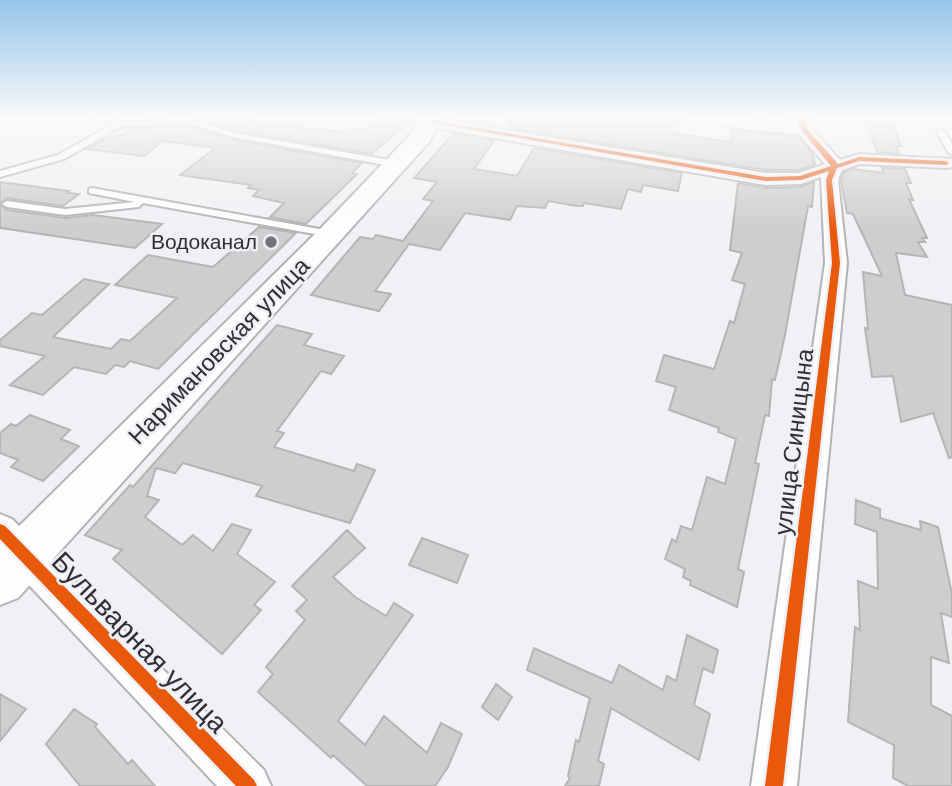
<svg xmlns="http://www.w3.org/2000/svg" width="952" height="786" viewBox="0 0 952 786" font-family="Arial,sans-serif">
	<rect width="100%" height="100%" fill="#f1f1f5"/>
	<path fill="#cfcece" stroke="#b5b4b5" stroke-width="2" d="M196,118H257L251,122L351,133L357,128L366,129L380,118H413L372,154L235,130Z
		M510,118H685L664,132L731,142L732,129L798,137L813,154L815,165L799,170H766L509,128Z
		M867,123L893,126L901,146H896L899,154L877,152Z
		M188,126L233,140L362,163L352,173L357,174L306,224L270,217L284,203L253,196L259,190L248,188L251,185L180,175L215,148L163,141L144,156L87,149L105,139L128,133V128Z
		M453,134L494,141L474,169L517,176L534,148L682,173L678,191L643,185L641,192L628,189L621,209L584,203L583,206H577L548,201L545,208L517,206L510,220L465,213L440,250L409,244L375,291L391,294L379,311L311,295L360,237L373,239L376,235L403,241L433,201L423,199L437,182L414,178Z
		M882,168L905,169L911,183H906L913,200L909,199L927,238H922L925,242H918L927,257L896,253L905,295L952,305V457L949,458L933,413L901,422L893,376L872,377L865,328L868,329L863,272L882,276L853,214L847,213L841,180L844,172L853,169L884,173Z
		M0,182L69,191L67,193L79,194L63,206L7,198L0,203Z
		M814,182L812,207L808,206L785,335L775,380L772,379L769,416L765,415L755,463L759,464L738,569L744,572L737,607L690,585L691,581L683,577L685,569L665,559L672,539L676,542L681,526L692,530L707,477L725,484L736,439L718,432L719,428L669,410L676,387L656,381L664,355L714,369L730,321L734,323L745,284L732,280L742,253L730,250L738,183L766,188L801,187Z
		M0,205L7,210L65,218L93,215L162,224L135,248L0,228Z
		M259,227L296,233L158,369L130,361L124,367L115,365L106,374L74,367L43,395L10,385L45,356L0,346V340L32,313L42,315L84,279L109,284L53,337L111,349L121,339L130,341L177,298L115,285L148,255L213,267Z
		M277,325L312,334L304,345L344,356L331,374L321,371L277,431L284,433L274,447L354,471L357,464L375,470L350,523L256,496L262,486L183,463L175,473L156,468L147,496L159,500L145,517L182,545L193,535L213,551L232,524L251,530L237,554L275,582L254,605L261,610L222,654L113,559L122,550L85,535L130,485L133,487Z
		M30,415L70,430L61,439L79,446L43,481L11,467L18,460L0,453V433L11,424L16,426Z
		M856,500L880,509V518L921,530L920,521L938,527L952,594V617L941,613L949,663L931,657V705L952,716V786H908L893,778L894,745L848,722L855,627L860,630L858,581L878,589L877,532L855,524Z
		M347,530L365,548L333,577L355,597L386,616L394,603L413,615L338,721L365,745L384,716L427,753L441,723L462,734L448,767L435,786H367L333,755L331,758L258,692L273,674L266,667L305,620L296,611L307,600L292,586Z
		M422,538L468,555L457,583L409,565Z
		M687,635L718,650L713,673L703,668L694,705L710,714L699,760L611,708L598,761L604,764L599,786H565L570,778L568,776L576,740L579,742L590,698L527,670L534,648L612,683L619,665L663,690L667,676L676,681Z
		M496,684L512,697L498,720L482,707Z
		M0,694L26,709L0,741Z
		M74,709L97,724L95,727L128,764L132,760L155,786H80L46,744Z"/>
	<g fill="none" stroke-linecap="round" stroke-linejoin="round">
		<defs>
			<path id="lane" d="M93,118H106L126,123L188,118L234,133L396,161L400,164L396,167L233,137L188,123L122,126L64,159L0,177V171L58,155L113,124Z
				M938,130L945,132L952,144V155L948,152L937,132Z
				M92,188L331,231L336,234L331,237L143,203L139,207L65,215L7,207L2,204L7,201L65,209L135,202L89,193V189Z"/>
			<path id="street" d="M434,118L766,173H799L825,164L799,134L750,130L710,121L708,118H739L794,124L791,118H807L811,128L840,160L859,154L952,159V167L946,168L860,164L842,170L838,180L847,263L797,786H751L825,263L821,177L801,184L766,185L430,127L422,122L424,119Z
				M0,514L12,519L264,770L271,786H217L0,554Z"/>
			<path id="primary" d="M420,118H442L429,142L18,598L0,605V545L321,228L411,134Z"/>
		</defs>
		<use href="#lane" stroke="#b3b3b6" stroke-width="4"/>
		<use href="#street" stroke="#b3b3b6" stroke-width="4"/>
		<use href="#primary" stroke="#b3b3b6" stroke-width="4"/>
		<use href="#lane" fill="#fdfdfe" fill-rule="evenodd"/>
		<use href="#street" fill="#fdfdfe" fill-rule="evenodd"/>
		<use href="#primary" fill="#fdfdfe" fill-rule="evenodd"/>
		<defs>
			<path id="cycleway" d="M796,118H802L807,129L838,164L859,157L946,161L949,163L946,165L859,161L837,168L832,180L840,263L783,786H765L832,263L826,180L829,171L801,180L766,181L427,122L430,120L766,177L800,176L831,166L802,131Z
				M0,524L5,526L254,780L257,786H236L0,539Z"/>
		</defs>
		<use href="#cycleway" stroke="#eff0f7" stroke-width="5"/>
		<use href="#cycleway" fill="#e8590c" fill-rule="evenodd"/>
	</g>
	<linearGradient id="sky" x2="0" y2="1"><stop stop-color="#97c5ea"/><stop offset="0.52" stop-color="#f9f9fa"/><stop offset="1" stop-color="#f9f9fa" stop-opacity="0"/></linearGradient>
	<rect width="952" height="228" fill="url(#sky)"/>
	<circle fill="#747477" stroke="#eff0f7" stroke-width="2.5" cx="271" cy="242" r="7"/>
	<g text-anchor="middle" stroke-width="5" stroke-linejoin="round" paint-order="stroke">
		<g font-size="21" fill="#303033" stroke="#eff0f7" text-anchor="end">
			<text x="257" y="249">Водоканал</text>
		</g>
		<g font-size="24" fill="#303033" stroke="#eff0f7">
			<text transform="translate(219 351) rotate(-46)" y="8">Наримановская улица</text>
			<text transform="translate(794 442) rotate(-83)" y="8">улица Синицына</text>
		</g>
		<g font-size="28" fill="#303033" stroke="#eff0f7">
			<text transform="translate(140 642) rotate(46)" y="10">Бульварная улица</text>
		</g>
	</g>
</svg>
